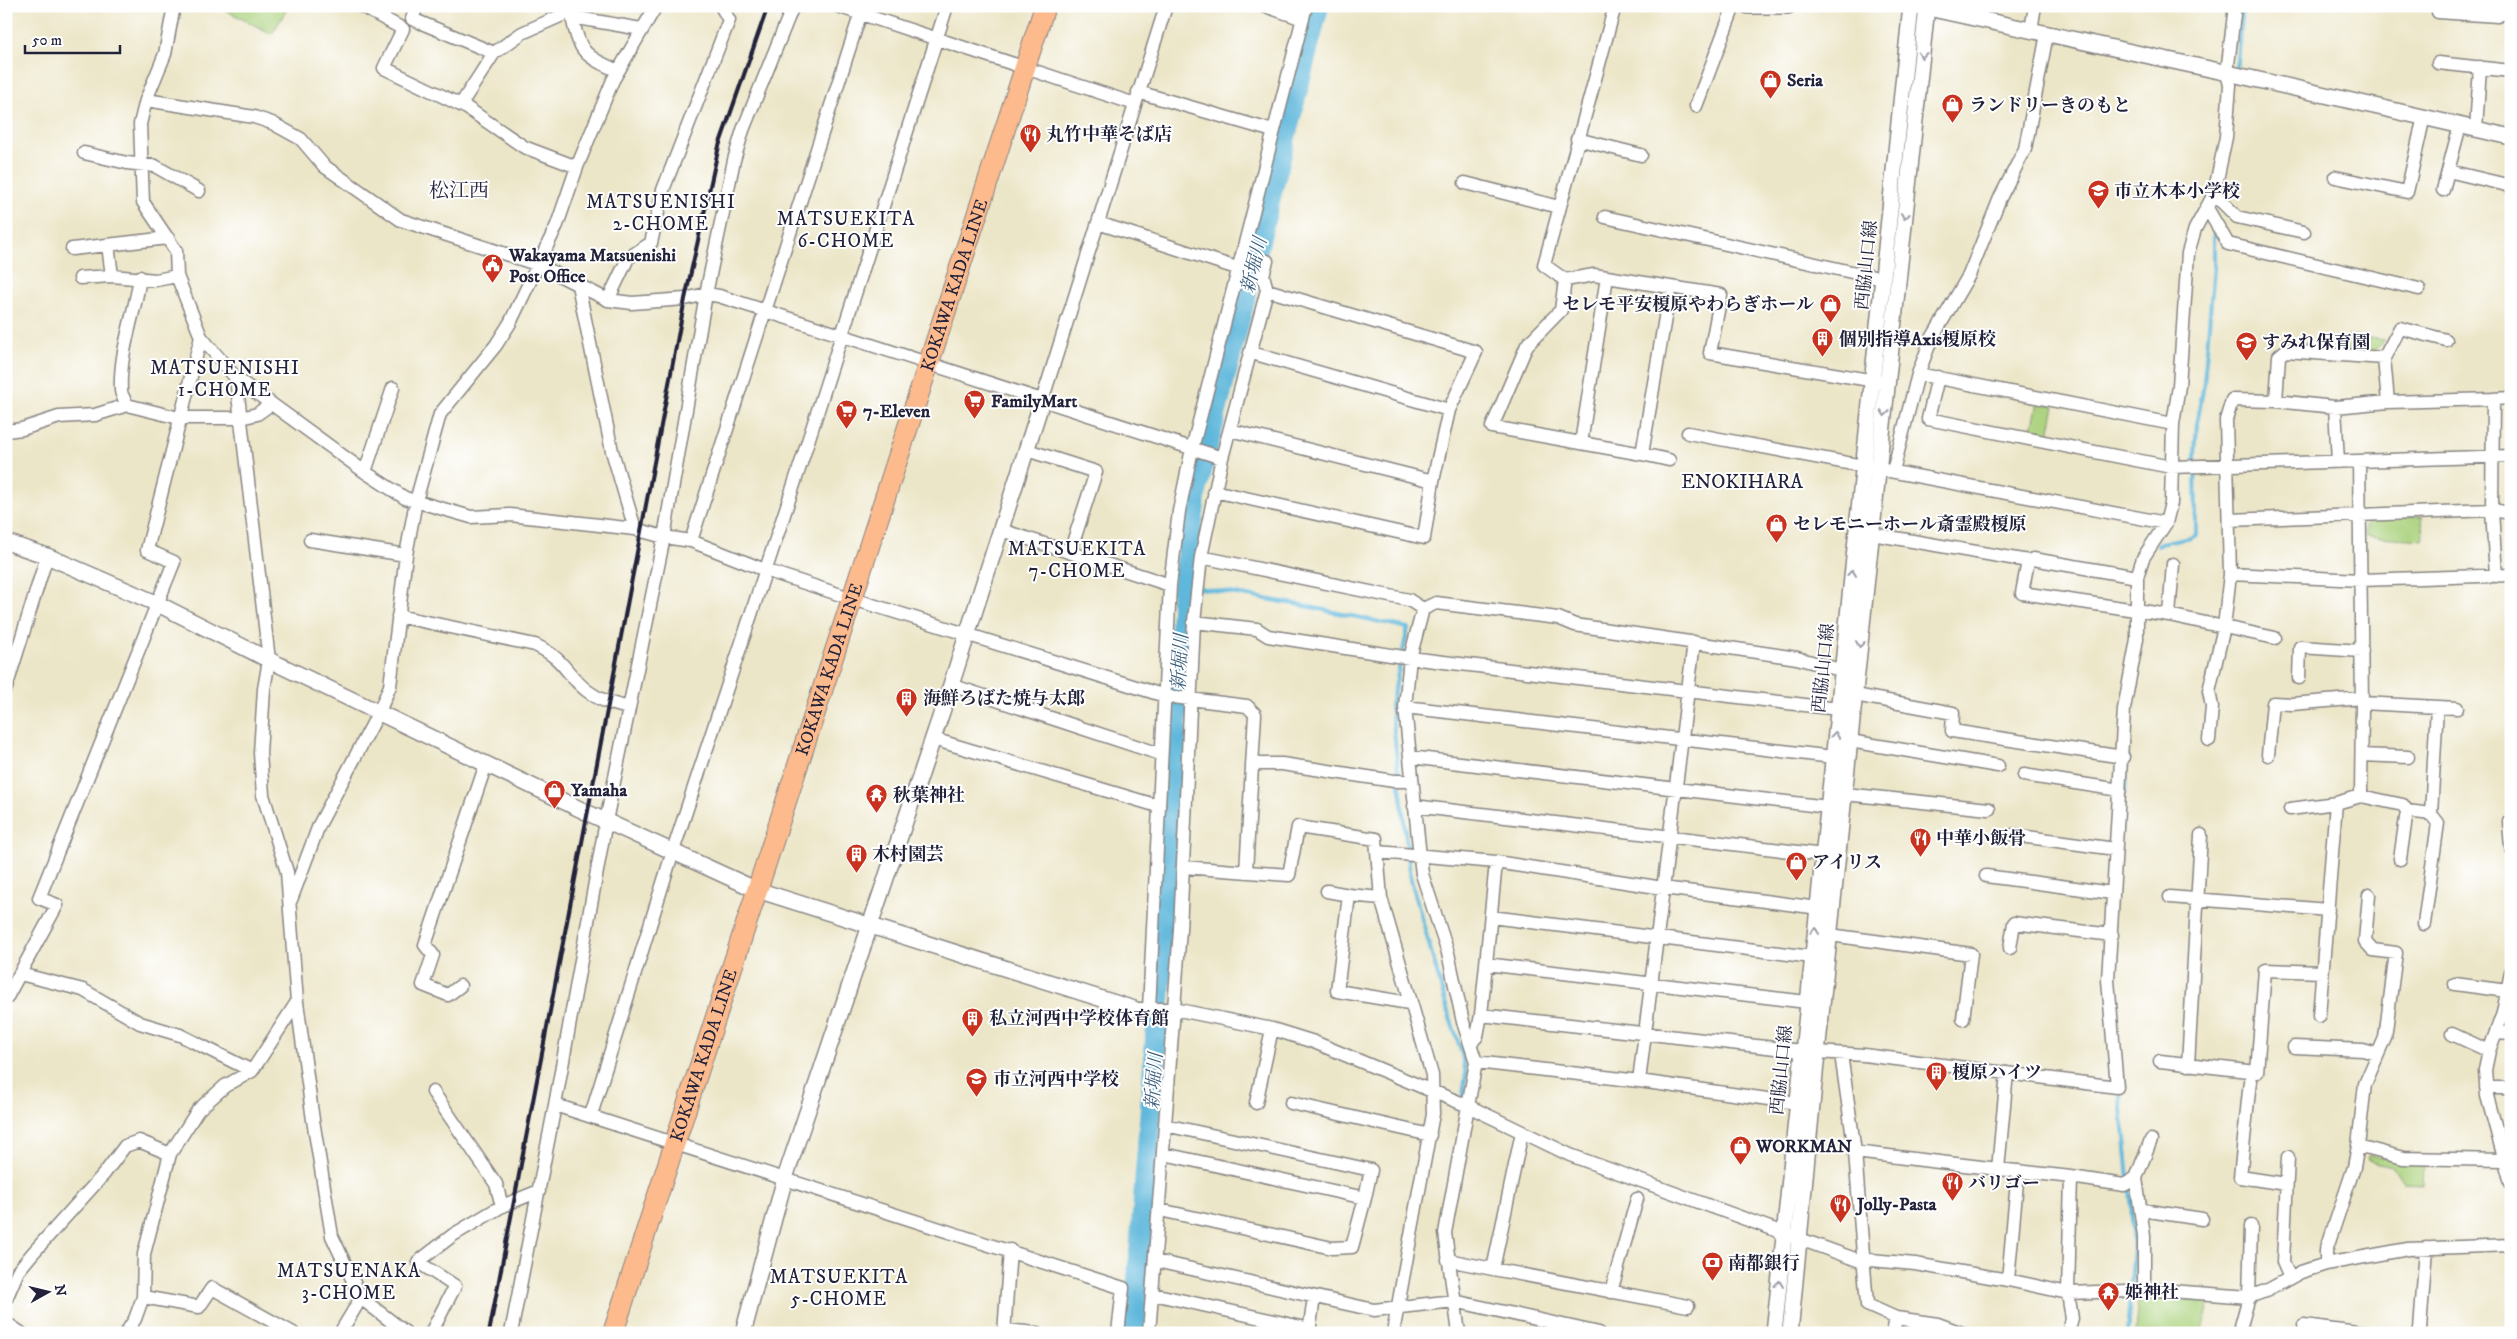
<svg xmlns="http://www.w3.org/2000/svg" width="2517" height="1339" viewBox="0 0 2517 1339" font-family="'IM FELL DW Pica','Noto Serif JP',serif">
	<rect width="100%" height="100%" fill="#fff"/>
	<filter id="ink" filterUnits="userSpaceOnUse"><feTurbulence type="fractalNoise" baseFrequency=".02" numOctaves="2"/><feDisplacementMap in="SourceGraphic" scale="10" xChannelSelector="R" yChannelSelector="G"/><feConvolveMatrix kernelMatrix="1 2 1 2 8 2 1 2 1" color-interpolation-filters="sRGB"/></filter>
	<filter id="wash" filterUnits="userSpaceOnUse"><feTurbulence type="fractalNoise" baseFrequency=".0096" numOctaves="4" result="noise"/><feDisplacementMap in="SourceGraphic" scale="20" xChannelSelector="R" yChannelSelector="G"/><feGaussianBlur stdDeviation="1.12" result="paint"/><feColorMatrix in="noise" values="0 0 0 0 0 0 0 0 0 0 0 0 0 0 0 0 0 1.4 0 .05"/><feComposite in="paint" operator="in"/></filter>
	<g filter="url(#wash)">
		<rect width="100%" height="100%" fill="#ece6c8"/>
		<path fill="#aad27d" stroke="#667a5c" d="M228,6H289L272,34L225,10Z
			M2347,335L2384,340L2373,353L2345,351Z
			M2038,402L2055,406L2048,438L2031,434Z
			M2422,516L2423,540L2366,536V525L2372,519Z
			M2369,1155L2424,1164L2423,1184L2403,1183L2392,1166L2367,1160Z
			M2144,1296L2210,1302L2201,1333H2135L2138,1301Z"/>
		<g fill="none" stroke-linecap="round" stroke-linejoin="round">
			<path stroke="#5eb7db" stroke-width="4" d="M2236,71L2242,6
				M2158,545L2160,543L2191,537L2196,534L2195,454L2197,424L2204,383L2214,267V230
				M1183,587H1194L1301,605L1408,628L1391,705L1405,830L1411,880L1448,1012L1461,1050L1466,1074L1462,1101
				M2125,792L2127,757
				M2120,1089L2129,1179
				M2127,1333L2134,1249L2130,1185"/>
			<path stroke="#5eb7db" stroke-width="22" d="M1134,1333L1169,866L1183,587L1196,491L1318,6"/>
		</g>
	</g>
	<g filter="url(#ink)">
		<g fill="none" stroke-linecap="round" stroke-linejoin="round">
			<defs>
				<path id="minor" d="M174,6L165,54L146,100L140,124L143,202L176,251L177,276L201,337L236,378L365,472L405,498L471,517L510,515L635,529L664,537L691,541L765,570L850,598L1165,696L1247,706L1255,714L1246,872
					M361,6L403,29L384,68L467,108L524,147L577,167
					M417,6L412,19L494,53
					M560,6L572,17L641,29
					M837,6L1135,104
					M1265,6L1303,19
					M1615,6L1544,265L1565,280L1594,275L1721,295L1710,353L1881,382
					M2438,12L2497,16L2511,10
					M572,17C580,54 585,56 618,71
					M2031,30L2035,6
					M2438,63L2511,71
					M1138,92L1273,131
					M146,100L254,117L272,123L301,139L324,166L401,220L539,265L608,300L632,303L685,299L706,294L719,296L1222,458
					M461,104L494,53L522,33L567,13
					M1696,106L1734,6
					M2476,129L2480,67
					M1577,139L1641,155
					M84,153L127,163L155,166L199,191
					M2448,171L2511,186
					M2335,177L2407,192L2424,116
					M1465,183L1559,207
					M2443,190L2460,125
					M2214,194L2237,217L2304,232
					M2207,208L2228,244L2419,289
					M1605,217L1883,279
					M1098,223L1243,270
					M108,245L112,276
					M72,249L168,238
					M1607,277L1581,443L1642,454
					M80,278L112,276L156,280L177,276
					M1565,280L1561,310L1527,345L1492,427L1581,443
					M578,285L612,451L635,529
					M1267,290L1263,275L1267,261
					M608,300L628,258L651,243L663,190L729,20L721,6
					M1252,353L1449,410L1433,481
					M1938,377L1928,419L2171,467L2511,456
					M236,378L269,660L264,689L260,753L263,795L287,872L297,1002L313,1120L332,1236L361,1298L406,1333
					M2493,399L2511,398
					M1042,401L1166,6
					M2276,401L2279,356L2285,351L2384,358
					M2388,402L2384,358L2400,328L2446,340
					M127,405C125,400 121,395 121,390C119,352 135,314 140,277
					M2335,407L2338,462
					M2173,424L2179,386L2188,253L2195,229L2214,194L2226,137L2230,85L2227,73L2235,6
					M6,431L22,429L59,417L95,415L127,405L179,418H241L257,414L271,404
					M1688,433L2166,523
					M1027,450L1096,472L1070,552
					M1669,460L1642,454L1670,288
					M2359,461L2362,703L2361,796L2403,805L2407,811L2431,814L2438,823L2424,924
					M1893,471L1918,374L1931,340L1969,275L2000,198L2025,149L2047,34
					M365,472L393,388
					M1214,491L1424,538L1433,481L1230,430
					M2229,520L2492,510L2511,513
					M1001,530L1170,585
					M1872,534L2028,561L2033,559L2137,577
					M310,540L406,555
					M691,541L863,6
					M1201,557L1409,600L1423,609
					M2028,561L2022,593L2169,615L2224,627L2230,574
					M2496,576L2492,510L2493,399L2388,402L2335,407L2276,401L2232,400L2226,420L2230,574L2361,580L2511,575
					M2169,615L2173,564
					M398,616L535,645C565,659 565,673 586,690C600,701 613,704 629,708
					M1194,622L1257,629L1268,636L1410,658L1838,709
					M2299,678L2300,647L2362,651
					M951,685L1160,754
					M6,688L47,556
					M1855,695L1953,713L1952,731L2123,757
					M2362,703L2457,708
					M1405,707L1833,757
					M933,739L1158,806
					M2209,740L2212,707L2209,691L2224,627L2275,638
					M1850,741L1998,766
					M2268,755L2273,703L2292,704L2362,698
					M2362,755L2408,757
					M1410,757L1828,807
					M1252,764H1282L1394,781H1412
					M2024,775L2120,790
					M1845,794L1989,809
					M1414,806L1823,855
					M2290,809L2336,803L2361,796
					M2431,814L2437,707
					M2509,822L2511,848
					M2013,835L2115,849
					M1378,852L1496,862L1663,888L1827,909
					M2400,859L2407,811
					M1183,867L1289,875L1298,827L1376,839L1381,898L1349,895
					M1986,876L2112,893
					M1327,891L1349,895L1337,991L1409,1003
					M2170,897L2328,910
					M1381,898L1432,1075L1433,1114L1393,1333
					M291,900L319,825L379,712L390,686L406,555L416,501L440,414L496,345L510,323L557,225L577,167L613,80L656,6
					M1491,917L1812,957
					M1830,935L1971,954L1963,1019
					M2010,948L2014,923L2112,935
					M1486,964L1807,1002
					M2511,972L2503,1013L2489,1051L2485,1070L2487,1096L2511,1183
					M20,974L83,990L140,1023L180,1035L252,1071
					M2455,984L2507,991
					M460,986L448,995L423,985L433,955L425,945L486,764
					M6,999L57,905L39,898L174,562L147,550L201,337
					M1134,1009H1174L1272,1029L1314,1042L1468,1106L1570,1155L1863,1262L1871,1260L1915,1264L2008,1280L2068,1293L2158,1290L2249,1297L2268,1290L2301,1272L2326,1264L2408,1249L2511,1245
					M1149,1009L1170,585L1179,511L1192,449L1306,6
					M1481,1015L1802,1051L1864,1055L2117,1087L2108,980L2124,709L2137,639V577L2143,558L2166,523L2171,503L2173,424L1918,374
					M2319,1016L2336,803
					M2496,1032L2511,1033
					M2452,1034L2489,1051
					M1471,1043L1477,1036L1481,1015L1496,862
					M2294,1047L2363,1050L2377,1054
					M1841,1054L1855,1152L1867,1305L1896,1318L1938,1324L1962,1333
					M2160,1061L2257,1072L2265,970L2322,972
					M1476,1062L1639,1081L1797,1103
					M2188,1065L2201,835
					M1639,1081L1694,642
					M2250,1081L2240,1177L2286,1184
					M2486,1088H2511
					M433,1092L496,1184L502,1206L539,1191
					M1256,1103L1272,1029
					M1291,1103L1430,1135
					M555,1105L1123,1288L1118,1333
					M591,1115L673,851L802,460L947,6
					M1165,1125L1371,1170L1365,1198
					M2358,1146L2365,1084L2385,1038L2396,953L2373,950L2365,941L2369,895
					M1855,1152L1998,1169L2007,1073
					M2288,1157L2283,1262L2290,1278
					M1998,1169L2071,1177L2068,1293L2072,1319L2068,1333
					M2071,1177L2124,1185L2136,1178
					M1160,1210L1332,1248L1352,1247L1365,1198L1164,1154
					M2142,1210L2202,1219
					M1448,1260L1493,1269L1522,1132
					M1156,1261L1374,1310L1454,1301L1599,1333
					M2326,1264V1251L2354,1167L2358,1146L2403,1158L2503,1160
					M1493,1269L1688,1306
					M2008,1280L2018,1171
					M2144,1290V1236L2136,1178L2151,1140
					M1611,1292L1637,1199
					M1153,1294L1310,1329
					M143,1297L199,1307L212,1288L293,1333
					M6,1299L18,1271L32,1254L104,1174L125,1146L139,1141L170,1154
					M6,1323L21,1333
					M2304,1325L2364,1333
					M1005,1330L1037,1333
					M126,1333L135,1319L143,1297L144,1254L170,1154L198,1110L225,1086L252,1071L297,1002
					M340,1333L361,1298
					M431,1333L455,1286L418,1262L453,1235L502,1206
					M511,1333L555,1105L606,821L664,537L706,294L734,160L743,130L793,6
					M1004,1333L1010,1250
					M1149,1333L1180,930L1194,622L1201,557L1222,458L1267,290L1476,352L1449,410
					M1309,1333L1314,1297
					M1459,1333L1445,1233L1476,1062L1463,1022L1448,953L1422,874L1420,857L1405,707L1410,658L1423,609L1436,603L1558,618L1575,625L1797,658L1851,673
					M1893,1333L1896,1318
					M2239,1333L2249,1297L2251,1226
					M2418,1333L2420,1330L2426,1248"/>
				<path id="tertiary" d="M1748,6H1788
					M1919,6L2219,71L2511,137
					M6,542L47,556L158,604L269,660L588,813L757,890L1134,1009
					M743,1333L785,1178L951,685L1042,401
					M1774,1333L1911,6
					M1790,1333L1817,1053L1927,6"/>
				<g id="primary">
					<path id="s1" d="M613,1333L1045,6"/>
				</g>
			</defs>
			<use href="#minor" stroke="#878482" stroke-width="15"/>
			<use href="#tertiary" stroke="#878482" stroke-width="18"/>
			<use href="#primary" stroke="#878482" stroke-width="22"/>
			<use href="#minor" stroke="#fff" stroke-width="12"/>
			<use href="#tertiary" stroke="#fff" stroke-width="15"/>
			<use href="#primary" stroke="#fcba8d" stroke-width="20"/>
			<path stroke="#22223b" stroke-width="4" d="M489,1333L685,299L719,146L768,6"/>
		</g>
		<defs><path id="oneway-chevron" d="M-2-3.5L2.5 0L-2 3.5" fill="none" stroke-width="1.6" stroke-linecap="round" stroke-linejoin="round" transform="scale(1.25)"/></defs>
		<g stroke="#9c9ca7">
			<use href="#oneway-chevron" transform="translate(1922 55) rotate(96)"/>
			<use href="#oneway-chevron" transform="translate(1905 216) rotate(96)"/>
			<use href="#oneway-chevron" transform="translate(1885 413) rotate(96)"/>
			<use href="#oneway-chevron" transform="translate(1852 573) rotate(-84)"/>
			<use href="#oneway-chevron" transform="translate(1860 644) rotate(96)"/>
			<use href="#oneway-chevron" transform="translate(1835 735) rotate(-84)"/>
			<use href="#oneway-chevron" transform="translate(1815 931) rotate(-84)"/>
			<use href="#oneway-chevron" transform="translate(1779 1284) rotate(-84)"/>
		</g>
	</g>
	<defs>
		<symbol id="shop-pin" viewBox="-11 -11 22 30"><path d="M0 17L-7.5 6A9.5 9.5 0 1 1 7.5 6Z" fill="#c8321e" stroke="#fff"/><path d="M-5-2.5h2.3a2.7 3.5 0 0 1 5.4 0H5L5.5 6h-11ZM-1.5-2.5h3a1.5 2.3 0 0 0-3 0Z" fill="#fff"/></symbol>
		<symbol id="restaurant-pin" viewBox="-11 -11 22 30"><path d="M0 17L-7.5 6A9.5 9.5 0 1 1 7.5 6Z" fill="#c8321e" stroke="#fff"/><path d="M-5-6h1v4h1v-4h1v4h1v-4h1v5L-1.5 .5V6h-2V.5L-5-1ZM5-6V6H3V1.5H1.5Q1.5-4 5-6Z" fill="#fff"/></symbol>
		<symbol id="school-pin" viewBox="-11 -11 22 30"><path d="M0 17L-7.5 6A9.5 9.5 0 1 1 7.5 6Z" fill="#c8321e" stroke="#fff"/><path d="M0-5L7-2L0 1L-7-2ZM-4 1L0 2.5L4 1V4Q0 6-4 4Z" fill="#fff"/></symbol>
		<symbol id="civic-pin" viewBox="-11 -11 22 30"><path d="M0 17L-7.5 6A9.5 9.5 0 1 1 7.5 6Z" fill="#c8321e" stroke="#fff"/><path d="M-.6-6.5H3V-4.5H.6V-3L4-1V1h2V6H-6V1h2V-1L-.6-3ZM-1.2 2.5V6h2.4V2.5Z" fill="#fff"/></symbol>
		<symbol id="building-pin" viewBox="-11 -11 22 30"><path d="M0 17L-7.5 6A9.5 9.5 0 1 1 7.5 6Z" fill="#c8321e" stroke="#fff"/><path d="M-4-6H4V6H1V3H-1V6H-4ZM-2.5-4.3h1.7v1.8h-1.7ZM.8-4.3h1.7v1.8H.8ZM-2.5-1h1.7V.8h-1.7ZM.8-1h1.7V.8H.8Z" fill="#fff"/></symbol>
		<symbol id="supermarket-pin" viewBox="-11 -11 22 30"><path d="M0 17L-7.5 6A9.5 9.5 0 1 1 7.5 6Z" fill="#c8321e" stroke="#fff"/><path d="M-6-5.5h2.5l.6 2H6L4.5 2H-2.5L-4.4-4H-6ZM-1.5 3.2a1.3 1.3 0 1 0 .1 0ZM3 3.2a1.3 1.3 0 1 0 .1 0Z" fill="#fff"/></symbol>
		<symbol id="temple-pin" viewBox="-11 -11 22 30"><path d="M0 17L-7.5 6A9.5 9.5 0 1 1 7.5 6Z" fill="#c8321e" stroke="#fff"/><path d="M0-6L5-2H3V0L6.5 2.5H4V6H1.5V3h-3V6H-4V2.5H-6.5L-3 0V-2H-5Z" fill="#fff"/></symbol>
		<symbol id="bank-pin" viewBox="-11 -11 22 30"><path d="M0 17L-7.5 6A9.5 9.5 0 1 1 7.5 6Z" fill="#c8321e" stroke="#fff"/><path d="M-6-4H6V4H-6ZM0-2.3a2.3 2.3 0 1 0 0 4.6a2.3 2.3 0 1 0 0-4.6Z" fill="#fff"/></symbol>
	</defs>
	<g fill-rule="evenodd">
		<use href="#shop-pin" x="1758" y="68" width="25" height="34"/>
		<use href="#shop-pin" x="1940" y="92" width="25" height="34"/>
		<use href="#restaurant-pin" x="1018" y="122" width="25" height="34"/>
		<use href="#school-pin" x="2086" y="178" width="25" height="34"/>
		<use href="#civic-pin" x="480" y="252" width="25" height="34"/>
		<use href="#shop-pin" x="1818" y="292" width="25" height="34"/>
		<use href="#building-pin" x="1810" y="326" width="25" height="34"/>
		<use href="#school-pin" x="2234" y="330" width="25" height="34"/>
		<use href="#supermarket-pin" x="962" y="388" width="25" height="34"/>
		<use href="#supermarket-pin" x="834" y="398" width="25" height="34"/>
		<use href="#shop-pin" x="1764" y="512" width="25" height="34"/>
		<use href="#building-pin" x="894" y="686" width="25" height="34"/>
		<use href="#shop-pin" x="542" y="778" width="25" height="34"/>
		<use href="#temple-pin" x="864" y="782" width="25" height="34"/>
		<use href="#restaurant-pin" x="1908" y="826" width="25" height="34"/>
		<use href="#building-pin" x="844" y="842" width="25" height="34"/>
		<use href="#shop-pin" x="1784" y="850" width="25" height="34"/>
		<use href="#building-pin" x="960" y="1006" width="25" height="34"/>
		<use href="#building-pin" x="1924" y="1060" width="25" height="34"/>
		<use href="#school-pin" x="964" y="1066" width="25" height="34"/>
		<use href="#shop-pin" x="1728" y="1134" width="25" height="34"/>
		<use href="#restaurant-pin" x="1940" y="1170" width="25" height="34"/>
		<use href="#restaurant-pin" x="1828" y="1192" width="25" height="34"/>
		<use href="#bank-pin" x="1700" y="1250" width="25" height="34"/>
		<use href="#temple-pin" x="2096" y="1280" width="25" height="34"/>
	</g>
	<g text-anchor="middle" stroke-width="4" stroke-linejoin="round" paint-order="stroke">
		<g font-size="18" font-weight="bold" fill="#22223b" stroke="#fff" text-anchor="start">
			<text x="1787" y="86">Seria</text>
			<text x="1969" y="111">ランドリーきのもと</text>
			<text x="1046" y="140">丸竹中華そば店</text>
			<text x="2114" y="197">市立木本小学校</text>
			<text x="509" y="261">Wakayama Matsuenishi<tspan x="509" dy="21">Post Office</tspan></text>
			<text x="1814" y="310" text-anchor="end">セレモ平安榎原やわらぎホール</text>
			<text x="1839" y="345">個別指導Axis榎原校</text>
			<text x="2262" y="348">すみれ保育園</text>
			<text x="991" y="407">FamilyMart</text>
			<text x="863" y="417">7-Eleven</text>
			<text x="1793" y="530">セレモニーホール斎霊殿榎原</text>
			<text x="923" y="704">海鮮ろばた焼与太郎</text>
			<text x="571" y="796">Yamaha</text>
			<text x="893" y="801">秋葉神社</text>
			<text x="1936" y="844">中華小飯骨</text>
			<text x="872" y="860">木村園芸</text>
			<text x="1812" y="868">アイリス</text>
			<text x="989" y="1024">私立河西中学校体育館</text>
			<text x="1952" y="1078">榎原ハイツ</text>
			<text x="993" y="1085">市立河西中学校</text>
			<text x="1756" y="1152">WORKMAN</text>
			<text x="1968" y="1189">バリゴー</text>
			<text x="1857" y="1210">Jolly-Pasta</text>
			<text x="1728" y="1269">南都銀行</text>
			<text x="2125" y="1298">姫神社</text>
		</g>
		<g font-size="18" fill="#22223b" stroke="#fff">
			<text transform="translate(1866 265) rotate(-84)" y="6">西脇山口線</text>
			<text dy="6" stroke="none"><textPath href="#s1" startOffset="1102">KOKAWA KADA LINE</textPath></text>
			<text transform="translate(1823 668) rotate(-84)" y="6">西脇山口線</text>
			<text dy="6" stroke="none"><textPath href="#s1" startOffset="698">KOKAWA KADA LINE</textPath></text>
			<text dy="6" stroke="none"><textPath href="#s1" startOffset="292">KOKAWA KADA LINE</textPath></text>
			<text transform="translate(1781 1070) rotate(-84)" y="6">西脇山口線</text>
		</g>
		<g font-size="19" letter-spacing="1" fill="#22223b" stroke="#fff">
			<text x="661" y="208">MATSUENISHI<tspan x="661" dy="22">2-CHOME</tspan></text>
			<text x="846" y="225">MATSUEKITA<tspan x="846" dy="22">6-CHOME</tspan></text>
			<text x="225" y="374">MATSUENISHI<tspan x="225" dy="22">1-CHOME</tspan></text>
			<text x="1077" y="555">MATSUEKITA<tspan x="1077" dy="22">7-CHOME</tspan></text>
			<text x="349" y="1277">MATSUENAKA<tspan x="349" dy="22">3-CHOME</tspan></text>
			<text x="839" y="1283">MATSUEKITA<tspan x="839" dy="22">5-CHOME</tspan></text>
		</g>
		<g font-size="19" font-style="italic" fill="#3a5e7b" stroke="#fff">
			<text transform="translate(1253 265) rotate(-76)" y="7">新堀川</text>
			<text transform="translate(1179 662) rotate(-87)" y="7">新堀川</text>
			<text transform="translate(1153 1081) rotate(-86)" y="7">新堀川</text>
		</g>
		<g font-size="20" fill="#22223b" stroke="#fff">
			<text x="459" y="197">松江西</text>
			<text x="1742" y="488">ENOKIHARA</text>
		</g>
	</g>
	<rect width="2517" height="1339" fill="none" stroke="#fff" stroke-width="25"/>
	<g transform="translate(48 1292) rotate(82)" stroke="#ffffff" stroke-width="4" paint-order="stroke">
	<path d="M0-4L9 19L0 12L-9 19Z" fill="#22223b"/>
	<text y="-8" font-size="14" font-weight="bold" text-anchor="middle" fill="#22223b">N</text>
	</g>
	<path d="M25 45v8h95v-8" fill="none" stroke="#22223b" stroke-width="2.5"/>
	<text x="32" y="45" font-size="15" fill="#22223b" stroke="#ffffff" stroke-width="4" paint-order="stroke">50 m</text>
</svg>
